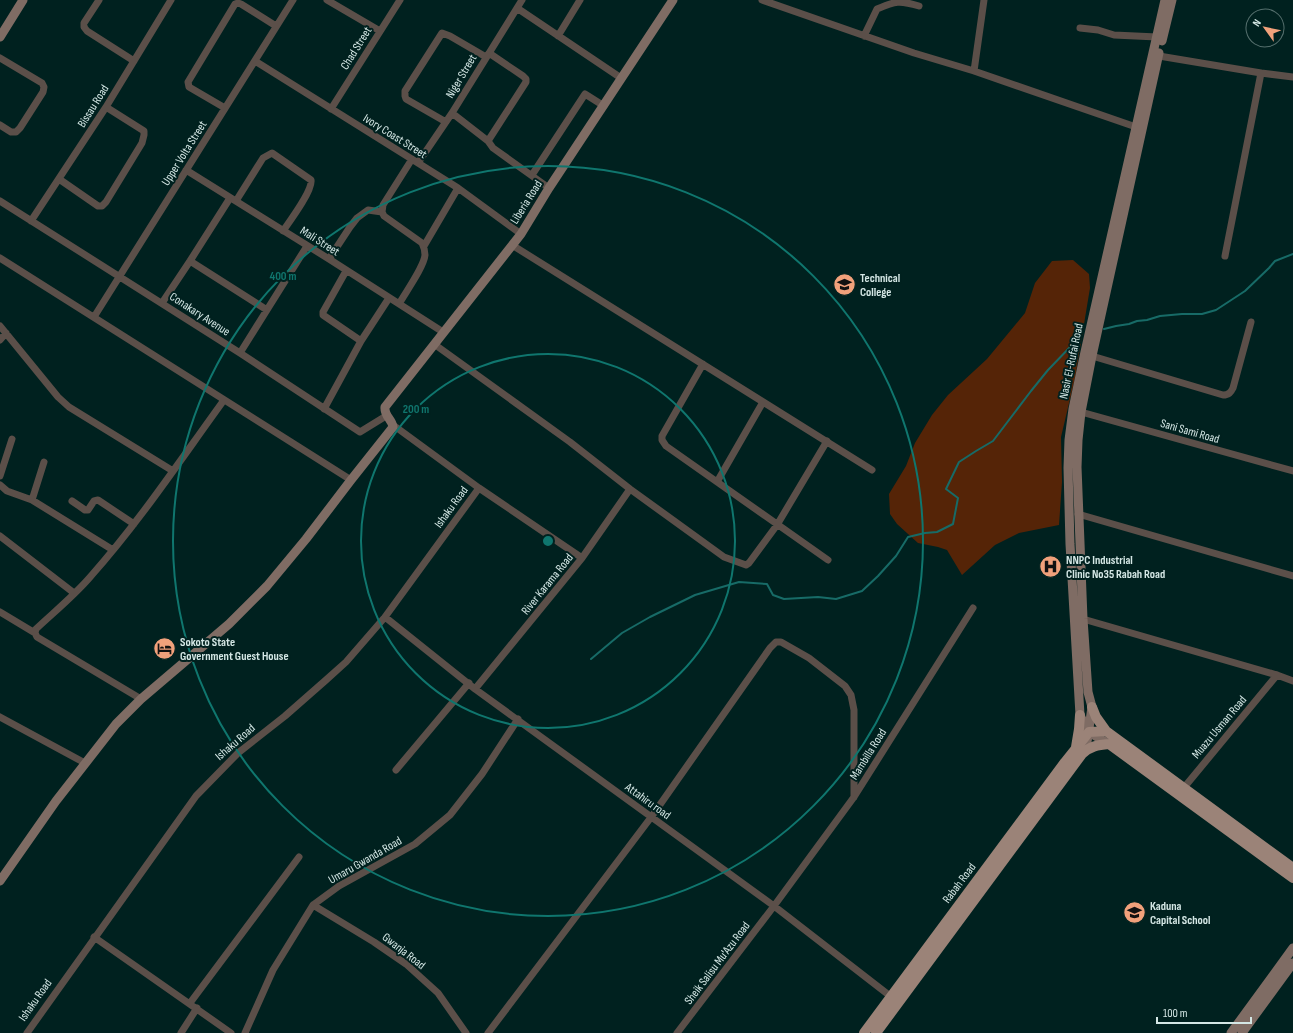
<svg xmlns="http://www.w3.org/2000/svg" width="1293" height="1033" viewBox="0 0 1293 1033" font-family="'Sofia Sans Condensed',sans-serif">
	<rect width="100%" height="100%" fill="#00211f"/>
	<path fill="#552407" d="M1073,260L1089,274L1090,288L1075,378L1061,437L1062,482L1059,525L1019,533L995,545L962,575L947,550L938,547L918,543L897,524L890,514L889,494L906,466L915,443L932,415L948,395L987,359L1025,313L1035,283L1052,261Z"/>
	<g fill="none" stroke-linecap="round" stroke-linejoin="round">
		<path stroke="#176b67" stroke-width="2" d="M1104,329L1116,326L1129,324L1137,321L1147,320L1160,316L1182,314H1202L1216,310L1245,291L1269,268L1275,261L1293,254
			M591,659L622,633L650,617L695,595L739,582L767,584L773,595L784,599L818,597L836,599L862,591L878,576L896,556L908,537L925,533L937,532L953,524L958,498L946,489L959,462L976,451L993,441L1031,391L1048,370L1073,344"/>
		<path stroke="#5b4f49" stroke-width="7" d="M99,0L84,23V27L87,31L134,61
			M327,0L380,31
			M762,0L914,53L974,71L1136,127
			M517,8L621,78
			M1080,28L1098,30L1114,35L1157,37
			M558,36L580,0
			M864,36L877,9C896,1 899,0 919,6
			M1159,56L1261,73L1293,77
			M0,58L42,83L44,87L43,92L20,128L16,132H11L0,125
			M255,61L458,188L521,234
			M974,71L984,0
			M225,108L189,87L188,82L235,4L238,3L241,4L276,26
			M331,109L400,0
			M452,113L488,141L493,148L549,188
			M446,122L406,99L405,96V91L442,33L450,36L486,57
			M488,141L526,82V79L523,76L489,53
			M418,163L452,113L522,0
			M186,170L329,259L443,332
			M532,175L585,94L604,106
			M59,179L98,206H102L106,202L142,143L144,135V131L106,107
			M0,201L240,353L360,432L386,416
			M236,201L263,158L272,153L311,180C313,190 290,221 283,231
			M31,221L106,107L171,0
			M512,245L872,470
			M424,246L458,188
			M1225,256L1261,73
			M0,258L351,480
			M329,259L350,227L357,218L368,210L382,212
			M190,261L267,310
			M346,271L323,312V315L361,341
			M162,303L190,261L230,198
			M399,304C405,293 424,267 425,255C425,251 424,247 422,243L384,216L382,212L383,205L412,159
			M94,317L293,0
			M0,326L58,397L69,407L173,471
			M0,340L6,333
			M434,344L570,442L630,489L724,557L746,565L749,563L777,525L827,441
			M240,353L307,246
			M1092,356L1223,395C1229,395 1231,392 1233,388L1251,322
			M703,364L662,436V440L666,446L828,560
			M324,409L361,341L389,298
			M1081,412L1293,471
			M393,425L479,488L582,558
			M0,476L12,439
			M717,482L763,402
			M0,485L7,491L32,500L113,550
			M32,500L44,462
			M72,501L85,510H88L94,501L98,500L134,524
			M1078,514L1293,576
			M0,536L74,593
			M0,612L35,633
			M385,617L475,689L774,906L894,999
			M1083,619L1277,675L1293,681
			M475,689L582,558L630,489
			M141,699L37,637L35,633L36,629C54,612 75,595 91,576C140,521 181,459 224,400
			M0,717L85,763
			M396,770L469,683
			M1182,790L1277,675
			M313,905L374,942L406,964L438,993L466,1033
			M94,937L231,1033
			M190,1003L299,857
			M27,1033L196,796L238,753L285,716L326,680L346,662L385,617L479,488
			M181,1033L197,1008
			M245,1033L273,970L313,905L339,886L415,844L450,815L482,774L518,719
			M488,1033L652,816L770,648L776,642H781L809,658L845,686L851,695L854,710V797
			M677,1033L774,906L854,797L973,608"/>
		<path stroke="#7f6c64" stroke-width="9" d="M0,37L23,0
			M1162,41L1172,0
			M1109,744C1092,734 1088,734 1080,715L1070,544L1068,468L1069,440L1073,409L1085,352L1165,0
			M1082,754L1087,742L1092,707L1088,692L1083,619L1077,467L1078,440L1081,412L1092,356L1159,53
			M0,881L56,801L116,724L141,699L229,624L267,586L306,539L351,480L393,427C392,419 384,416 385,407L521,234L549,188L673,0
			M1231,1033L1293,948
			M1242,1033L1293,963"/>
		<path stroke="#9b8378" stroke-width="10" d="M1092,707L1096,717L1106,731
			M1076,747L1079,729L1080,715
			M864,1033L1065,762L1089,732L1106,731L1293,868
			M876,1033L1082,754C1090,746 1098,745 1109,744L1293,878"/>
	</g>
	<g fill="none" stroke="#0f766e" stroke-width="2">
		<circle cx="548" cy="541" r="187"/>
		<circle cx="548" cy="541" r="375"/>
	</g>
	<defs>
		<symbol id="university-disc" viewBox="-11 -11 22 22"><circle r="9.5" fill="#f1a17b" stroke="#00211f"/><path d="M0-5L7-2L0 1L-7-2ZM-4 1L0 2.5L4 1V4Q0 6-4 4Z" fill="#111"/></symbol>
		<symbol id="hospital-disc" viewBox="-11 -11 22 22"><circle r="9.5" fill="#f1a17b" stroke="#00211f"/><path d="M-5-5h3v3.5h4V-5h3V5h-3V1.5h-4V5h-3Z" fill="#111"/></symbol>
		<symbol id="hotel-disc" viewBox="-11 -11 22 22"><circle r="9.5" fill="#f1a17b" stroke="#00211f"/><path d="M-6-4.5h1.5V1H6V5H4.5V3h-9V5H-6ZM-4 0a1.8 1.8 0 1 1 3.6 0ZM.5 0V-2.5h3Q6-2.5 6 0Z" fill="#111"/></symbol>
		<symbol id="school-disc" viewBox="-11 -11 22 22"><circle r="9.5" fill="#f1a17b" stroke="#00211f"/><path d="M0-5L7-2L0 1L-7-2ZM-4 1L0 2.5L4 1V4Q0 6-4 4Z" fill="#111"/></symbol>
	</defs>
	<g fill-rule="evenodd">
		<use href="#university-disc" x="832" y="272" width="25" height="25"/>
		<use href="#hospital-disc" x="1038" y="554" width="25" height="25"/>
		<use href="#hotel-disc" x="152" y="636" width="25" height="25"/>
		<use href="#school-disc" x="1122" y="900" width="25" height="25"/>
	</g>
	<g text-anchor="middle" stroke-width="4" stroke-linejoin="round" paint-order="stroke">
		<g font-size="12" fill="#d4e7e5" stroke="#00211f">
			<text transform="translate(356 48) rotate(-58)" y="4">Chad Street</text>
			<text transform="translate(461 76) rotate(-59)" y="4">Niger Street</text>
			<text transform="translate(93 106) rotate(-58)" y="4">Bissau Road</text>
			<text transform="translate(395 136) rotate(32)" y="4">Ivory Coast Street</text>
			<text transform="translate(184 153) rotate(-58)" y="4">Upper Volta Street</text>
			<text transform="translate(526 202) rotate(-58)" y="4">Liberia Road</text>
			<text transform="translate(320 241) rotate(32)" y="4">Mali Street</text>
			<text transform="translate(200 314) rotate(33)" y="4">Conakary Avenue</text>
			<text transform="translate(1071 361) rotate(-78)" y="4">Nasir El-Rufai Road</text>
			<text transform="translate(1190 431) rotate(16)" y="4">Sani Sami Road</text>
			<text transform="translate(451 507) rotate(-54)" y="4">Ishaku Road</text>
			<text transform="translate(547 584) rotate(-51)" y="4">River Karama Road</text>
			<text transform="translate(1219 727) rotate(-50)" y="4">Muazu Usman Road</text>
			<text transform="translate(235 742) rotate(-41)" y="4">Ishaku Road</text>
			<text transform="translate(868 754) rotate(-58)" y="4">Mambilla Road</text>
			<text transform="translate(648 801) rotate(36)" y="4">Attahiru road</text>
			<text transform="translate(365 860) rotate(-30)" y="4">Umaru Gwanda Road</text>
			<text transform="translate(959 883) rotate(-53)" y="4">Rabah Road</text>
			<text transform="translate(404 951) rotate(38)" y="4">Gwanja Road</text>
			<text transform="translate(717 963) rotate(-53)" y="4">Sheik Salisu Mu'Azu Road</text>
			<text transform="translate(35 1000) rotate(-55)" y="4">Ishaku Road</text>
		</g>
		<g font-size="12" font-weight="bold" fill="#d4e7e5" stroke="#00211f" text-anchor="start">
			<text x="860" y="282">Technical<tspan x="860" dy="14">College</tspan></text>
			<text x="1066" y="564">NNPC Industrial<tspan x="1066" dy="14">Clinic No35 Rabah Road</tspan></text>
			<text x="180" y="646">Sokoto State<tspan x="180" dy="14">Government Guest House</tspan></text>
			<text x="1150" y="910">Kaduna<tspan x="1150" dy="14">Capital School</tspan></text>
		</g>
	</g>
	<circle cx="548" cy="541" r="6" fill="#0f766e" stroke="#00211f" stroke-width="2"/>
	<g font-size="12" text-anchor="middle" font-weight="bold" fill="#0f766e" stroke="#00211f" stroke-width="4" stroke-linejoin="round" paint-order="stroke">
		<text x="283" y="280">400 m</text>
		<text x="416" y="413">200 m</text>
	</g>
	<g transform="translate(1265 28) rotate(303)"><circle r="19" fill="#00211f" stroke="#55706e"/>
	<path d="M0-3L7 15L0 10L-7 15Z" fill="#f1a17b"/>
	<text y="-6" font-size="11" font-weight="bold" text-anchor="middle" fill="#d4e7e5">N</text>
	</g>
	<path d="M1157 1017v6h94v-6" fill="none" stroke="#d4e7e5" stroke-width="2"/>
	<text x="1163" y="1017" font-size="12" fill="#d4e7e5" stroke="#00211f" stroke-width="3" paint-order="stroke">100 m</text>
</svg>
